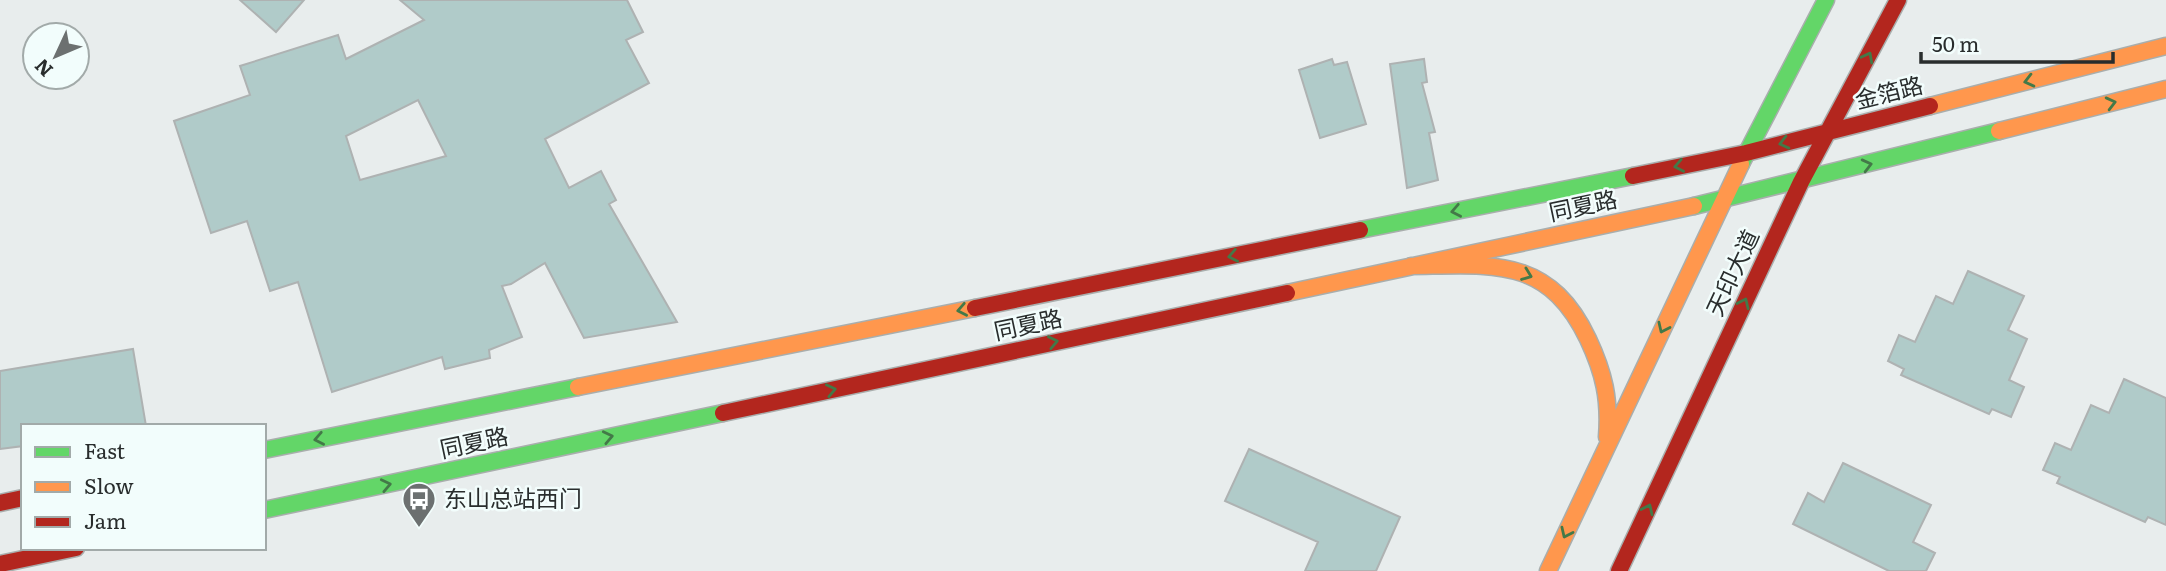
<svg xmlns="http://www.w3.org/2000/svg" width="2166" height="571" viewBox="0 0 2166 571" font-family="Literata,'Noto Sans SC',serif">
	<rect width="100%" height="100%" fill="#e8eded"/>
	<path fill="#b0cbc9" stroke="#aeb2b2" stroke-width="2" fill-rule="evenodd" d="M240,0H304L276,32Z
		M400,0H627L643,32L626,40L649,83L545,139L569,188L601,171L616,200L609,204L677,322L584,338L545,263L511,284L502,286L522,337L489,350L490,358L445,369L442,357L332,392L298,282L270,291L247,221L211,233L174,121L250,95L240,66L338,35L346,59L424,20ZM418,100L446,156L360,180L346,136Z
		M1332,59L1334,65L1347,62L1366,124L1320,138L1299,70Z
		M1424,59L1427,82L1422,83L1435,132L1429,133L1438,180L1407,188L1390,64Z
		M1968,271L2024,296L2008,330L2027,339L2009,380L2024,387L2011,417L1992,409L1989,414L1901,375L1904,369L1888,361L1899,335L1915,342L1936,296L1953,304Z
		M133,349L146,426H23V446L0,449V371Z
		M2124,379L2166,398V525L2148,517L2145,522L2057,483L2060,477L2043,470L2055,443L2071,450L2091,405L2109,413Z
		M1249,449L1400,517L1376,571H1305L1318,542L1225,501Z
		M1843,463L1931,505L1913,542L1935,553L1926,571H1889L1793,524L1808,493L1824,502Z"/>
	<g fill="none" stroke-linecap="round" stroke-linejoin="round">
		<defs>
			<path id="fast" d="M1741,164L1826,0
				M1694,206L1999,131
				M1360,230L1633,176
				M264,450L578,387
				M264,510L723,413"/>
			<path id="slow" d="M1930,106L2166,46
				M1999,131L2166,89
				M1411,266C1491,265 1548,255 1588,339C1604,373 1610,399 1607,437
				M1287,293L1694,206
				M578,387L975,308
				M1548,571L1741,164"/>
			<path id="jam" d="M1633,176L1746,153L1930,106
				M975,308L1360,230
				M723,413L1287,293
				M0,503L23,498
				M0,564L76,548
				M1619,571L1801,182L1898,0"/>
		</defs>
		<use href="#fast" stroke="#a9aead" stroke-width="19"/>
		<use href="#slow" stroke="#a9aead" stroke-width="19"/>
		<use href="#jam" stroke="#a9aead" stroke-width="19"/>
		<use href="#fast" stroke="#63d668" stroke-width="16"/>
		<use href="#slow" stroke="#ff974d" stroke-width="16"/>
		<use href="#jam" stroke="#b3261e" stroke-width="16"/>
	</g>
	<defs><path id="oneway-chevron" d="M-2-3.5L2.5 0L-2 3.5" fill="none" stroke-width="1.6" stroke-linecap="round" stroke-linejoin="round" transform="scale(1.75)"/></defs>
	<g stroke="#437948">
		<use href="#oneway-chevron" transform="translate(1868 57) rotate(-62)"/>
		<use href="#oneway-chevron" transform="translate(2029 81) rotate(166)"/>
		<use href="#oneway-chevron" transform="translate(2111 103) rotate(-14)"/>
		<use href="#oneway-chevron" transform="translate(1784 143) rotate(166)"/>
		<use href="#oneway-chevron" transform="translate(1867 165) rotate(-14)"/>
		<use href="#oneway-chevron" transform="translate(1679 166) rotate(169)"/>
		<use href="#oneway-chevron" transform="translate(1456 211) rotate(169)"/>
		<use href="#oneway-chevron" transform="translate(1233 256) rotate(169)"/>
		<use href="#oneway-chevron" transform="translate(1527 275) rotate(21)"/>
		<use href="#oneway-chevron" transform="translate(1744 303) rotate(-65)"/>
		<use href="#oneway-chevron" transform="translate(962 310) rotate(169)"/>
		<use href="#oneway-chevron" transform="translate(1663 328) rotate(115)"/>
		<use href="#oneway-chevron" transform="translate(1053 342) rotate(-12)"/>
		<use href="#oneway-chevron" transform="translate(831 390) rotate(-12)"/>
		<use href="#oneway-chevron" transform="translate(608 437) rotate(-12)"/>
		<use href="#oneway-chevron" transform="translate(319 439) rotate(169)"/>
		<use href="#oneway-chevron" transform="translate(386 485) rotate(-12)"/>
		<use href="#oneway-chevron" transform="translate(1648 509) rotate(-65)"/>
		<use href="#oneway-chevron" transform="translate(1566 533) rotate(115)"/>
	</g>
	<defs>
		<symbol id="bus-pin" viewBox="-11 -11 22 30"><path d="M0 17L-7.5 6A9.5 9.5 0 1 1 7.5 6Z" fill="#6c7070" stroke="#f2fdfc"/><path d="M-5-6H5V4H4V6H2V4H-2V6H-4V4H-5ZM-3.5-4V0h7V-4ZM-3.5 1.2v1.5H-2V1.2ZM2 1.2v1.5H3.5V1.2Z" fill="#fff"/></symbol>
	</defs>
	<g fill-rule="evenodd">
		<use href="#bus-pin" x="400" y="480" width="38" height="52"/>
	</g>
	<g text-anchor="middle" stroke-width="5" stroke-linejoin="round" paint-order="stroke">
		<g font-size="23" fill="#292d2d" stroke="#f2fdfc">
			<text transform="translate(1889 93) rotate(-14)" y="8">金箔路</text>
			<text transform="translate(1583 206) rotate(-12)" y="8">同夏路</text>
			<text transform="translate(1733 273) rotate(-65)" y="8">天印大道</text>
			<text transform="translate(1028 325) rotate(-12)" y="8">同夏路</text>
			<text transform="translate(474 443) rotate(-12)" y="8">同夏路</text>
		</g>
		<g font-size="23" fill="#292d2d" stroke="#f2fdfc" text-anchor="start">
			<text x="444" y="507">东山总站西门</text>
		</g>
	</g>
	<rect x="21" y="424" width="245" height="126" fill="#f2fdfc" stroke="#a2aaa9" stroke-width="2"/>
	<rect x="35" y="447" width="35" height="10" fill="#63d668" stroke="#a2aaa9" stroke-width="2"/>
	<text x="84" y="459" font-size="21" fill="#292d2d">Fast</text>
	<rect x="35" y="482" width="35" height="10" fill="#ff974d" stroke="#a2aaa9" stroke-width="2"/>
	<text x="84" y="494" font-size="21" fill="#292d2d">Slow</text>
	<rect x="35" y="517" width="35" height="10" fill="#b3261e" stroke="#a2aaa9" stroke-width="2"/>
	<text x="84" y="529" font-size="21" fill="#292d2d">Jam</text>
	<g transform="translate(56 56) rotate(226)"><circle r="33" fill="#f2fdfc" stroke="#a2aaa9" stroke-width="2"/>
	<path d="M0-5L12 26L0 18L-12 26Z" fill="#6c7070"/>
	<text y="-10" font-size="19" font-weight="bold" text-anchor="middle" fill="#292d2d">N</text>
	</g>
	<path d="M1921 52v10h192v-10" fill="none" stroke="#292d2d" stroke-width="3.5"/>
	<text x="1932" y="52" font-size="21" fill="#292d2d" stroke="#f2fdfc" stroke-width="5" paint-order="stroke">50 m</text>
</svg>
